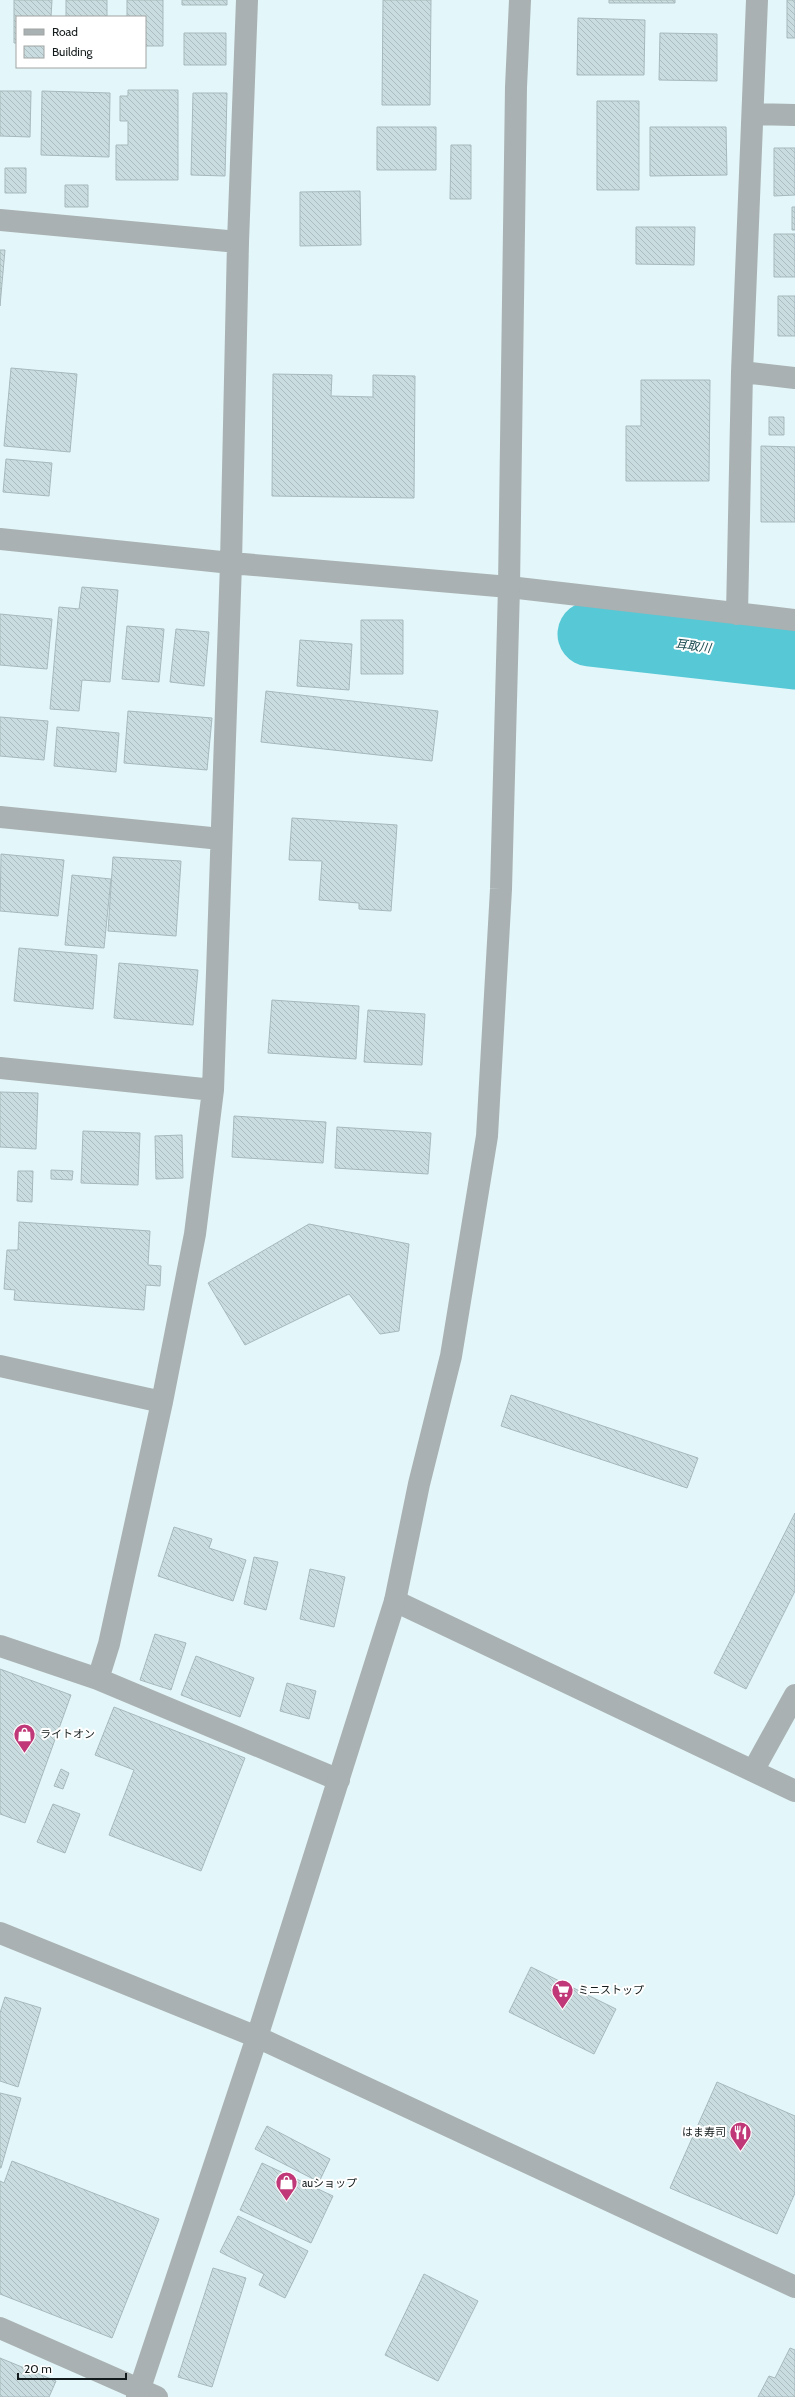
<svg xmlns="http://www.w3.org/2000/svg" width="795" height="2397" viewBox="0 0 795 2397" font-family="Cabin,'Noto Sans JP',sans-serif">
	<defs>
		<pattern id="building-back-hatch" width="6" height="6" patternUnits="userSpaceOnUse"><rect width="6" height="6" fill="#c9dcdf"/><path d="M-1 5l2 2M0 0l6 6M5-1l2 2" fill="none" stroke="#acbcbf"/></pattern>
	</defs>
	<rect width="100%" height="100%" fill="#e3f6f9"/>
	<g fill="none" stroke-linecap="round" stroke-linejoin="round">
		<path stroke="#56c8d6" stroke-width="65" d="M590,634L795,657"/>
	</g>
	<path fill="url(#building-back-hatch)" stroke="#a7b9bc" d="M14,0H52L51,17H17V43H14Z
		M66,0H107V17H66Z
		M127,0H163V46H145V17H127Z
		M182,0H227V5H182Z
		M383,0H431L430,105H382Z
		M609,0H675V3H609Z
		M787,0H795V38H787Z
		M578,18L645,20L644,75H577Z
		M184,33H226V65H184Z
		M660,33L717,34V81L659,80Z
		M128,90H178V180H116V145H128V121H120V96H128Z
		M0,91H31L30,137L0,136Z
		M42,91L110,93L109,157L41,155Z
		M193,93H227L225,176L191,175Z
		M597,101H639V190H597Z
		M377,127H436V170H377Z
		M650,127H726L727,175L650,176Z
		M451,145H471V199H450Z
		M774,148H795V195L774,196Z
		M5,168H26V193H5Z
		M65,185H88V207H65Z
		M360,191L361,245L300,246V192Z
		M792,207H795V230H792Z
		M636,227H695L694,265L636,264Z
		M774,234H795V277H774Z
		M0,250H5L0,306Z
		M778,296H795V336H778Z
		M11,368L77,374L70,452L4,446Z
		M273,374L332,375L331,396L373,397V375L415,376L414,498L272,496Z
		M641,380H710L709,481H626V426H641Z
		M769,417H784V435H769Z
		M761,446L795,447V522H761Z
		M6,459L52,463L49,496L3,492Z
		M82,587L118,590L110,682L82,680L79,711L50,709L59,607L79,609Z
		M0,614L52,619L47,669L0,665Z
		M361,620H403V674H361Z
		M127,626L164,629L159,682L122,679Z
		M176,629L209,632L204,686L170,682Z
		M300,640L352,644L349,690L297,686Z
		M266,691L438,711L432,761L261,742Z
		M128,711L212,718L207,770L124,763Z
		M0,717L48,721L44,760L0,756Z
		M57,727L119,733L116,772L54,766Z
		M292,818L397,825L391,911L359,909V903L319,900L322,861L289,860Z
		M1,854L64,860L58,916L0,911Z
		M113,857L181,861L176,936L108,931Z
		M72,875L111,879L104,948L65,945Z
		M19,948L97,955L93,1009L14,1001Z
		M119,963L198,970L193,1025L114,1018Z
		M272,1000L359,1006L356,1059L268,1053Z
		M368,1010L425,1014L422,1065L364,1062Z
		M0,1092L38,1093L36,1149L0,1147Z
		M234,1116L326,1122L323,1163L232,1157Z
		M337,1127L431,1133L428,1174L335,1168Z
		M83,1131L140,1133L138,1185L81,1183Z
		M182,1135L183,1178L156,1179L155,1136Z
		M51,1170L73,1171L72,1180L51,1179Z
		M18,1171H33L32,1202L17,1201Z
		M19,1222L150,1231L148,1265L161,1266L160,1286L146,1285L144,1310L14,1300L15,1290L4,1289L7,1250H18Z
		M309,1224L409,1244L399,1331L380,1334L349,1294L245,1345L208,1283Z
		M511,1395L698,1458L687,1488L501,1426Z
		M795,1513V1591L746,1689L714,1673Z
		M174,1527L212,1539L209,1548L246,1560L233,1601L158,1576Z
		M254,1557L278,1562L266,1610L244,1604Z
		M310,1569L345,1577L334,1627L300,1619Z
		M155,1634L186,1643L171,1690L140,1680Z
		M196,1656L254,1678L240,1717L181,1695Z
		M0,1669L71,1695L25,1823L0,1814Z
		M287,1683L316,1691L309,1719L280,1711Z
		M114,1707L245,1758L201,1871L109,1835L134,1770L95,1755Z
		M61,1769L69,1773L63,1789L54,1786Z
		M53,1804L80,1814L65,1853L37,1842Z
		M531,1967L616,2009L594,2054L509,2012Z
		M5,1997L41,2008L18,2087L0,2081V2013Z
		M717,2082L795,2116V2193L777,2234L670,2188Z
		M0,2093L21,2098L1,2168H0Z
		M267,2126L330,2159L319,2182L255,2149Z
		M12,2161L159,2219L112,2338L0,2294V2181L4,2183Z
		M262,2163L333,2196L311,2243L240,2210Z
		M238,2216L308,2251L285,2298L259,2285L264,2274L220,2252Z
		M213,2268L246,2278L212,2387L178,2377Z
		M424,2274L478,2301L438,2381L385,2355Z
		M790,2348L795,2350V2397H758L769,2376L775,2378Z
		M0,2358L56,2381L49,2397H0Z"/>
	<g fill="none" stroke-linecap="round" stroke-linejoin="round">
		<path stroke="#a9b1b2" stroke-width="22" d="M753,114L795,115
			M0,220L238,242
			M742,372L795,378
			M0,539L231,563L509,587L795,620
			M737,614L742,372L757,0
			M0,817L221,839
			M0,1068L213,1090
			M0,1366L162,1402
			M395,1601L795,1791
			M0,1646L98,1679L339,1780
			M98,1679L109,1644L162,1402L195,1234L213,1090L231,563L238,242L247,0
			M753,1771L795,1695
			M0,2328L157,2397"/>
		<path stroke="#a9b1b2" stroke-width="22" d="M0,1933L257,2037L795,2287
			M137,2397L257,2037L395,1601L419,1484L451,1356L487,1136L501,889L509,587L516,87L520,0"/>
	</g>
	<defs>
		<symbol id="shop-pin" viewBox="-11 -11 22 30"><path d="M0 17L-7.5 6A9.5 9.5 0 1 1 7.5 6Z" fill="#c03877" stroke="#fff"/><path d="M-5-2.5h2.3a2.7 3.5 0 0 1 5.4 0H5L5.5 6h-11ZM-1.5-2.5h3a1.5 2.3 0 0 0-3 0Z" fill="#fff"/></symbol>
		<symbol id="supermarket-pin" viewBox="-11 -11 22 30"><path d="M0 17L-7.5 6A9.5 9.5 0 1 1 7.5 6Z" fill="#c03877" stroke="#fff"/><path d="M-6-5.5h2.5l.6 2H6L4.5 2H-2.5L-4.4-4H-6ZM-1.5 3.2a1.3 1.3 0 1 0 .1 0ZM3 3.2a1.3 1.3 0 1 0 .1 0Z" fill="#fff"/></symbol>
		<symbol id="restaurant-pin" viewBox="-11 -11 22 30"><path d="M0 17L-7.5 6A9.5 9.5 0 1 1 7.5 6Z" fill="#c03877" stroke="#fff"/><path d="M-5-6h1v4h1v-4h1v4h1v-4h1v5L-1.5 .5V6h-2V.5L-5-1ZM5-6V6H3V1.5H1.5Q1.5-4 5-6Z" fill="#fff"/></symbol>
	</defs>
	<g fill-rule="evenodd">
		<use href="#shop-pin" x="12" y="1722" width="25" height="34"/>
		<use href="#supermarket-pin" x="550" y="1978" width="25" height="34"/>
		<use href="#restaurant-pin" x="728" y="2120" width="25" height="34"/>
		<use href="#shop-pin" x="274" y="2170" width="25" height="34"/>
	</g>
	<g text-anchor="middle" stroke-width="4" stroke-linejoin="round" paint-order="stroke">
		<g font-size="11" fill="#141b1c" stroke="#fff" text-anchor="start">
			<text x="40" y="1738">ライトオン</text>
			<text x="578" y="1994">ミニストップ</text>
			<text x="726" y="2136" text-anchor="end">はま寿司</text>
			<text x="302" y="2187">auショップ</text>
		</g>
		<g font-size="12" font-style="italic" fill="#1a4c52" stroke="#fff">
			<text transform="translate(693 646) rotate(7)" y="4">耳取川</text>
		</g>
	</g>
	<rect x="16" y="16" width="130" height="52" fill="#ffffff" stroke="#a1a4a4"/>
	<rect x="24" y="29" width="20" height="6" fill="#a9b1b2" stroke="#a1a4a4"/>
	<text x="52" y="36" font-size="12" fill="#141b1c">Road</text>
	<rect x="24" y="46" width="20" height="12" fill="url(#building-back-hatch)" stroke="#a1a4a4"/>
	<text x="52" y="56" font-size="12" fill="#141b1c">Building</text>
	<path d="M18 2373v6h108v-6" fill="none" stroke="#141b1c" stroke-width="2"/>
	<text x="24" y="2373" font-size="12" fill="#141b1c" stroke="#ffffff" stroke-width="3" paint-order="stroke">20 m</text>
</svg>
